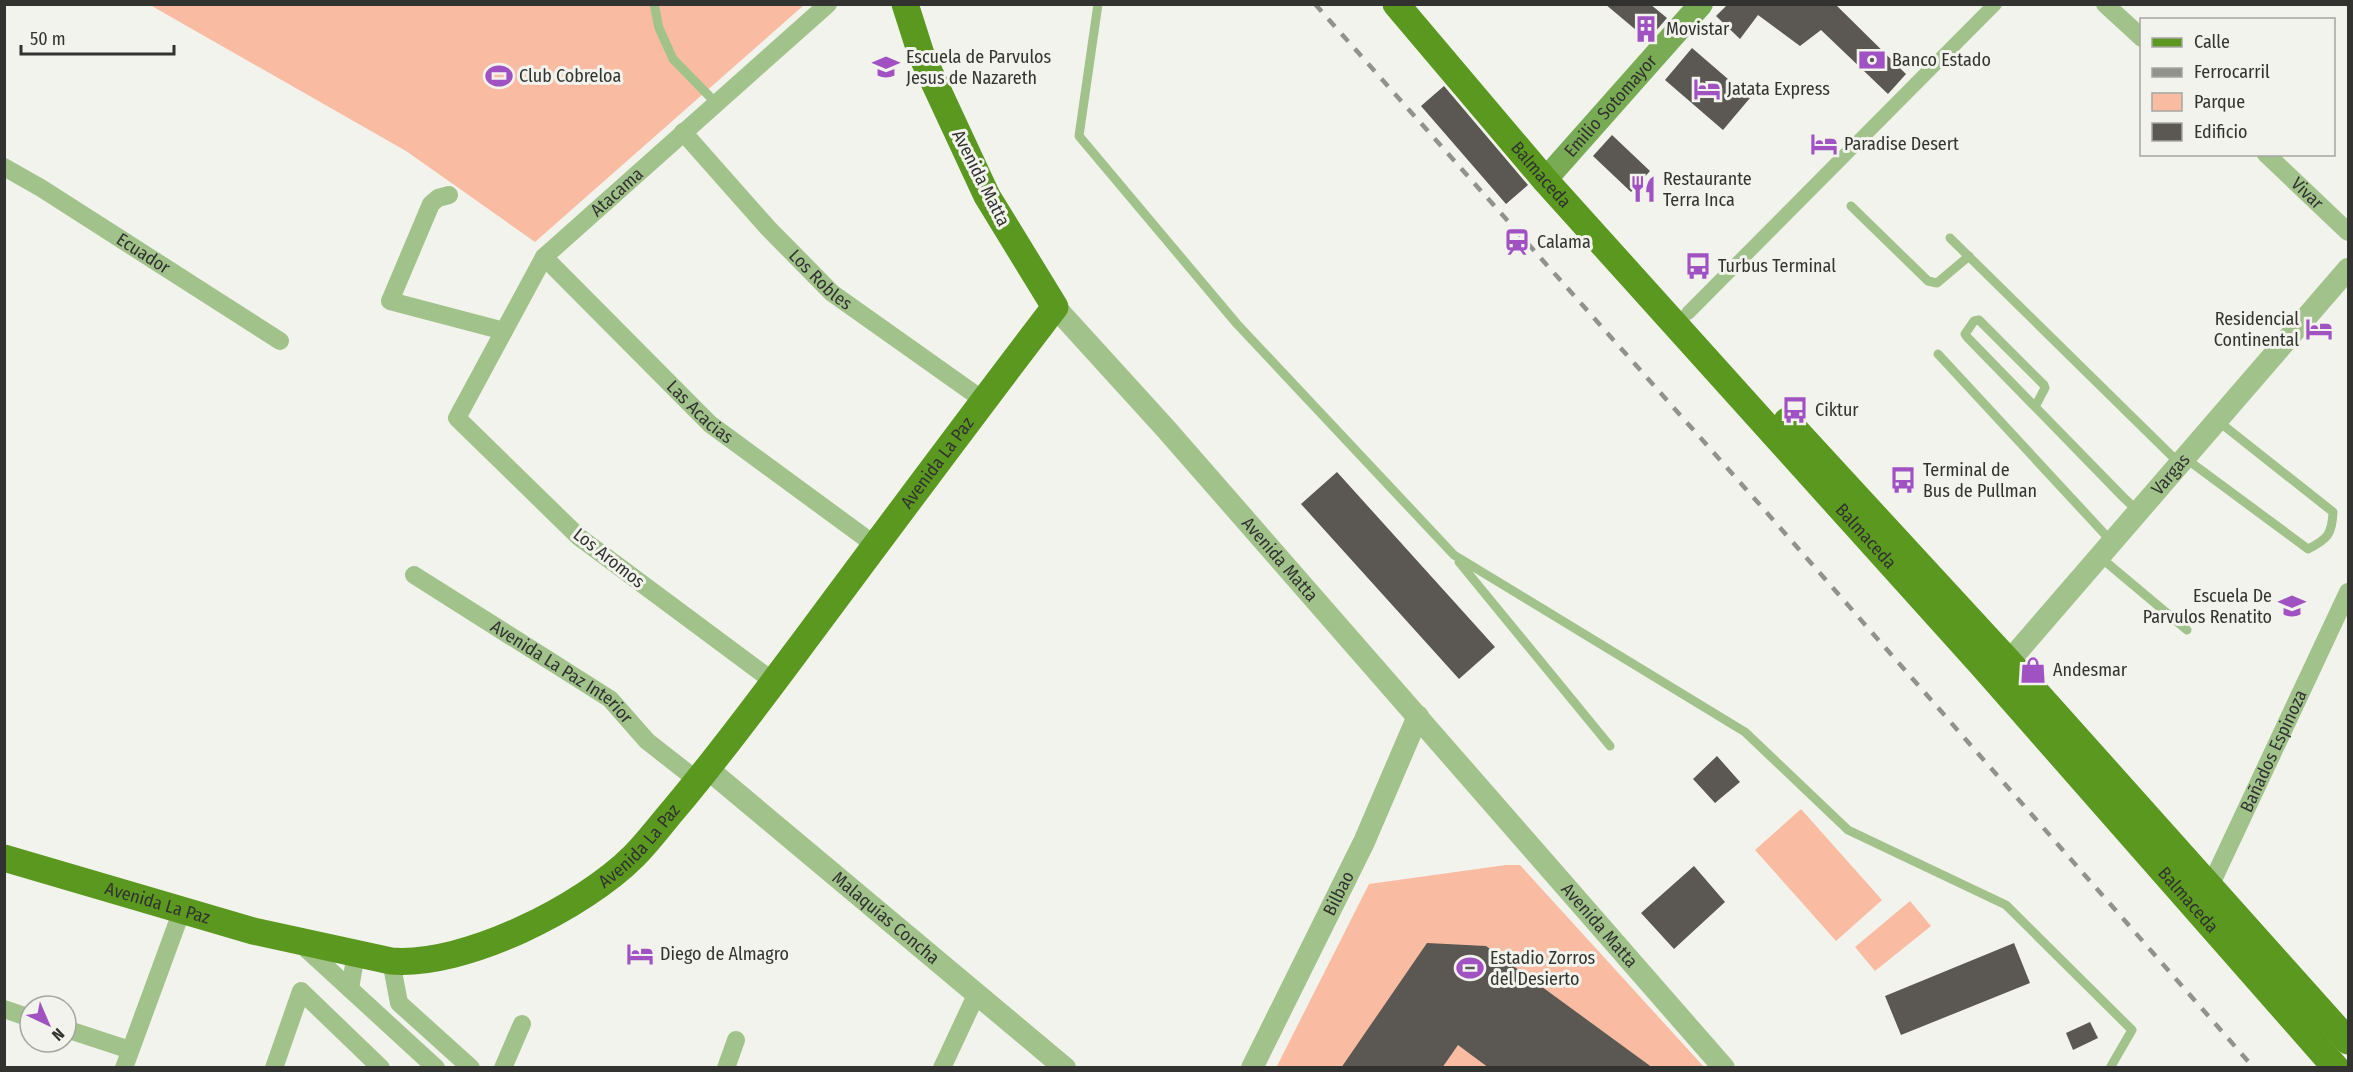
<svg xmlns="http://www.w3.org/2000/svg" width="2353" height="1072" viewBox="0 0 2353 1072" font-family="'Fira Sans Condensed',sans-serif">
	<rect width="100%" height="100%" fill="#f3f3ed"/>
	<path fill="#f9bca2" d="M150,5H804L535,242L406,151Z
		M1801,809L1882,900L1836,941L1755,850Z
		M1506,865H1520L1704,1067L1276,1068L1369,884Z
		M1910,901L1931,926L1875,971L1855,947Z"/>
	<path fill="#5b5853" d="M1605,4H1650L1667,18L1648,40Z
		M1728,4H1835L1906,74L1888,94L1821,30L1800,46L1758,15L1740,39L1716,16Z
		M1692,48L1750,98L1723,130L1665,80Z
		M1444,86L1528,185L1506,204L1421,106Z
		M1612,135L1650,171L1631,192L1593,156Z
		M1337,472L1495,647L1459,679L1301,504Z
		M1717,756L1740,782L1715,803L1693,779Z
		M1694,866L1725,902L1674,949L1641,913Z
		M1427,943L1486,946L1653,1068H1489L1458,1045L1442,1068H1341Z
		M2014,943L2030,983L1901,1035L1885,996Z
		M2090,1022L2098,1038L2073,1050L2066,1033Z"/>
	<g fill="none" stroke-linecap="round" stroke-linejoin="round">
		<path stroke="#a1c38b" stroke-width="9" d="M654,4L659,28L673,59L716,103
			M1098,4L1079,136L1237,324L1454,555L1745,732L1848,830L2006,905L2132,1030L2110,1068
			M1851,206L1928,281L1937,283L1969,256
			M1950,238L2179,463
			M1938,354L2112,542
			M2035,407L2045,388L2044,385L1979,320L1974,321L1965,334L1967,337L2124,498L2139,512
			M2185,458L2308,549C2328,539 2332,534 2333,512L2218,421
			M2100,557L2187,630
			M1459,562L1610,746"/>
		<path stroke="#a1c38b" stroke-width="14" d="M1688,313L1995,4"/>
		<g stroke="#a1c38b" stroke-width="18">
			<path d="M2105,4L2142,38"/>
			<path id="s1" d="M683,132L768,228L832,293L983,400"/>
			<path id="s2" d="M2266,154L2348,232"/>
			<path id="s3" d="M4,167L41,188L280,341"/>
			<path d="M449,195L438,198L431,204L390,301L504,331"/>
			<path id="s4" d="M544,257L710,424L875,545"/>
			<path id="s5" d="M414,575L610,699L647,741L698,781"/>
			<path id="s6" d="M774,682L579,537L457,418L544,257L828,4"/>
			<path id="s7" d="M2206,895L2348,592"/>
			<path d="M300,943L436,1068"/>
			<path d="M391,961L399,1003L471,1068"/>
			<path d="M350,989L356,953"/>
			<path d="M4,1009L30,1018"/>
			<path d="M66,1029L130,1050"/>
			<path d="M124,1068L182,910"/>
			<path d="M274,1068L301,991L381,1068"/>
			<path d="M503,1068L522,1024"/>
			<path d="M726,1068L736,1040"/>
			<path d="M942,1068L977,993"/>
		</g>
		<g stroke="#a1c38b" stroke-width="22">
			<path id="s8" d="M1055,307L1166,429L1724,1068"/>
			<path id="s9" d="M1998,674L2348,269"/>
			<path id="s10" d="M708,769L1065,1068"/>
			<path id="s11" d="M1252,1068L1364,842L1418,716"/>
		</g>
		<path stroke="#79ab54" stroke-width="24" id="s12" d="M1545,180L1701,4"/>
		<g stroke="#5b981f" stroke-width="27">
			<path id="s13" d="M1396,4L1545,180L1981,664L2336,1068"/>
			<path d="M1787,421L2009,662L2348,1041"/>
			<path id="s14" d="M4,858L253,931L391,961C465,967 583,907 634,856C649,841 662,823 675,808C723,751 767,691 811,632C892,523 973,414 1055,307L987,196L921,54L905,4"/>
		</g>
		<path stroke="#91918d" stroke-width="4.5" stroke-dasharray="10 10" stroke-linecap="butt" d="M1315,4L1761,506L2254,1068"/>
	</g>
	<defs>
		<symbol id="building-bare" viewBox="-9 -9 18 18"><path d="M-4-6H4V6H1V3H-1V6H-4ZM-2.5-4.3h1.7v1.8h-1.7ZM.8-4.3h1.7v1.8H.8ZM-2.5-1h1.7V.8h-1.7ZM.8-1h1.7V.8H.8Z" fill="#a152c2" stroke="#f3f3ed" stroke-width="2.5" paint-order="stroke"/></symbol>
		<symbol id="bank-bare" viewBox="-9 -9 18 18"><path d="M-6-4H6V4H-6ZM0-2.3a2.3 2.3 0 1 0 0 4.6a2.3 2.3 0 1 0 0-4.6Z" fill="#a152c2" stroke="#f3f3ed" stroke-width="2.5" paint-order="stroke"/></symbol>
		<symbol id="school-bare" viewBox="-9 -9 18 18"><path d="M0-5L7-2L0 1L-7-2ZM-4 1L0 2.5L4 1V4Q0 6-4 4Z" fill="#a152c2" stroke="#f3f3ed" stroke-width="2.5" paint-order="stroke"/></symbol>
		<symbol id="stadium-bare" viewBox="-9 -9 18 18"><path d="M0-5a6.5 5 0 1 0 0 10a6.5 5 0 1 0 0-10ZM-3.5-1.8h7v3.6h-7Z" fill="#a152c2" stroke="#f3f3ed" stroke-width="2.5" paint-order="stroke"/></symbol>
		<symbol id="hotel-bare" viewBox="-9 -9 18 18"><path d="M-6-4.5h1.5V1H6V5H4.5V3h-9V5H-6ZM-4 0a1.8 1.8 0 1 1 3.6 0ZM.5 0V-2.5h3Q6-2.5 6 0Z" fill="#a152c2" stroke="#f3f3ed" stroke-width="2.5" paint-order="stroke"/></symbol>
		<symbol id="restaurant-bare" viewBox="-9 -9 18 18"><path d="M-5-6h1v4h1v-4h1v4h1v-4h1v5L-1.5 .5V6h-2V.5L-5-1ZM5-6V6H3V1.5H1.5Q1.5-4 5-6Z" fill="#a152c2" stroke="#f3f3ed" stroke-width="2.5" paint-order="stroke"/></symbol>
		<symbol id="station-bare" viewBox="-9 -9 18 18"><path d="M-3-6H3Q5-6 5-4V2Q5 4 3 4L4.5 6H3L1.5 4h-3L-3 6H-4.5L-3 4Q-5 4-5 2V-4Q-5-6-3-6ZM-3.5-4v3h7v-3ZM-3.5 1v1.5H-2V1ZM2 1v1.5H3.5V1Z" fill="#a152c2" stroke="#f3f3ed" stroke-width="2.5" paint-order="stroke"/></symbol>
		<symbol id="bus-bare" viewBox="-9 -9 18 18"><path d="M-5-6H5V4H4V6H2V4H-2V6H-4V4H-5ZM-3.5-4V0h7V-4ZM-3.5 1.2v1.5H-2V1.2ZM2 1.2v1.5H3.5V1.2Z" fill="#a152c2" stroke="#f3f3ed" stroke-width="2.5" paint-order="stroke"/></symbol>
		<symbol id="shop-bare" viewBox="-9 -9 18 18"><path d="M-5-2.5h2.3a2.7 3.5 0 0 1 5.4 0H5L5.5 6h-11ZM-1.5-2.5h3a1.5 2.3 0 0 0-3 0Z" fill="#a152c2" stroke="#f3f3ed" stroke-width="2.5" paint-order="stroke"/></symbol>
	</defs>
	<g fill-rule="evenodd">
		<use href="#building-bare" x="1627" y="10" width="38" height="38"/>
		<use href="#bank-bare" x="1853" y="41" width="38" height="38"/>
		<use href="#school-bare" x="867" y="48" width="38" height="38"/>
		<use href="#stadium-bare" x="480" y="57" width="38" height="38"/>
		<use href="#hotel-bare" x="1688" y="70" width="38" height="38"/>
		<use href="#hotel-bare" x="1805" y="125" width="38" height="38"/>
		<use href="#restaurant-bare" x="1624" y="170" width="38" height="38"/>
		<use href="#station-bare" x="1498" y="223" width="38" height="38"/>
		<use href="#bus-bare" x="1679" y="247" width="38" height="38"/>
		<use href="#hotel-bare" x="2300" y="310" width="38" height="38"/>
		<use href="#bus-bare" x="1776" y="391" width="38" height="38"/>
		<use href="#bus-bare" x="1884" y="461" width="38" height="38"/>
		<use href="#school-bare" x="2273" y="587" width="38" height="38"/>
		<use href="#shop-bare" x="2014" y="651" width="38" height="38"/>
		<use href="#hotel-bare" x="621" y="935" width="38" height="38"/>
		<use href="#stadium-bare" x="1451" y="949" width="38" height="38"/>
	</g>
	<g text-anchor="middle" stroke-width="6" stroke-linejoin="round" paint-order="stroke">
		<g font-size="18" fill="#323230" stroke="#f3f3ed" text-anchor="start">
			<text x="1666" y="35">Movistar</text>
			<text x="906" y="63">Escuela de Parvulos<tspan x="906" dy="21">Jesus de Nazareth</tspan></text>
			<text x="1892" y="66">Banco Estado</text>
			<text x="519" y="82">Club Cobreloa</text>
			<text x="1727" y="95">Jatata Express</text>
			<text x="1844" y="150">Paradise Desert</text>
			<text x="1663" y="185">Restaurante<tspan x="1663" dy="21">Terra Inca</tspan></text>
			<text x="1537" y="248">Calama</text>
			<text x="1718" y="272">Turbus Terminal</text>
			<text x="2299" y="325" text-anchor="end">Residencial<tspan x="2299" dy="21">Continental</tspan></text>
			<text x="1815" y="416">Ciktur</text>
			<text x="1923" y="476">Terminal de<tspan x="1923" dy="21">Bus de Pullman</tspan></text>
			<text x="2272" y="602" text-anchor="end">Escuela De<tspan x="2272" dy="21">Parvulos Renatito</tspan></text>
			<text x="2053" y="676">Andesmar</text>
			<text x="660" y="960">Diego de Almagro</text>
			<text x="1490" y="964">Estadio Zorros<tspan x="1490" dy="21">del Desierto</tspan></text>
		</g>
		<g font-size="18" fill="#323230" stroke="#f3f3ed">
			<text dy="6" stroke="none"><textPath href="#s12" startOffset="99">Emilio Sotomayor</textPath></text>
			<text dy="6" stroke="none"><textPath href="#s13" startOffset="224">Balmaceda</textPath></text>
			<text transform="translate(981 178) rotate(63)" y="6">Avenida Matta</text>
			<text dy="6" stroke="none"><textPath href="#s6" startOffset="694">Atacama</textPath></text>
			<text dy="6" stroke="none"><textPath href="#s2" startOffset="57">Vivar</textPath></text>
			<text dy="6" stroke="none"><textPath href="#s3" startOffset="164">Ecuador</textPath></text>
			<text dy="6" stroke="none"><textPath href="#s1" startOffset="202">Los Robles</textPath></text>
			<text dy="6" stroke="none"><textPath href="#s4" startOffset="220">Las Acacias</textPath></text>
			<text dy="6" stroke="none"><textPath href="#s14" startOffset="1168">Avenida La Paz</textPath></text>
			<text dy="6" stroke="none"><textPath href="#s9" startOffset="264">Vargas</textPath></text>
			<text dy="6" stroke="none"><textPath href="#s13" startOffset="710">Balmaceda</textPath></text>
			<text transform="translate(609 558) rotate(38)" y="6">Los Aromos</text>
			<text dy="6" stroke="none"><textPath href="#s8" startOffset="338">Avenida Matta</textPath></text>
			<text dy="6" stroke="none"><textPath href="#s5" startOffset="177">Avenida La Paz Interior</textPath></text>
			<text dy="6" stroke="none"><textPath href="#s7" startOffset="159">Bañados Espinoza</textPath></text>
			<text dy="6" stroke="none"><textPath href="#s14" startOffset="682">Avenida La Paz</textPath></text>
			<text dy="6" stroke="none"><textPath href="#s11" startOffset="195">Bilbao</textPath></text>
			<text dy="6" stroke="none"><textPath href="#s13" startOffset="1196">Balmaceda</textPath></text>
			<text dy="6" stroke="none"><textPath href="#s14" startOffset="160">Avenida La Paz</textPath></text>
			<text dy="6" stroke="none"><textPath href="#s10" startOffset="232">Malaquías Concha</textPath></text>
			<text dy="6" stroke="none"><textPath href="#s8" startOffset="824">Avenida Matta</textPath></text>
		</g>
	</g>
	<rect width="2353" height="1072" fill="none" stroke="#323230" stroke-width="12"/>
	<rect x="2140" y="18" width="195" height="138" fill="#f3f3ed" stroke="#a6a6a1" stroke-width="1.5"/>
	<rect x="2152" y="38" width="30" height="9" fill="#5b981f" stroke="#a6a6a1" stroke-width="1.5"/>
	<text x="2194" y="48" font-size="18" fill="#323230">Calle</text>
	<rect x="2152" y="68" width="30" height="9" fill="#91918d" stroke="#a6a6a1" stroke-width="1.5"/>
	<text x="2194" y="78" font-size="18" fill="#323230">Ferrocarril</text>
	<rect x="2152" y="93" width="30" height="18" fill="#f9bca2" stroke="#a6a6a1" stroke-width="1.5"/>
	<text x="2194" y="108" font-size="18" fill="#323230">Parque</text>
	<rect x="2152" y="123" width="30" height="18" fill="#5b5853" stroke="#a6a6a1" stroke-width="1.5"/>
	<text x="2194" y="138" font-size="18" fill="#323230">Edificio</text>
	<g transform="translate(48 1024) rotate(136)"><circle r="28" fill="#f3f3ed" stroke="#a6a6a1" stroke-width="1.5"/>
	<path d="M0-4.5L10 22L0 15L-10 22Z" fill="#a152c2"/>
	<text y="-9" font-size="16" font-weight="bold" text-anchor="middle" fill="#323230">N</text>
	</g>
	<path d="M21 45v9h153v-9" fill="none" stroke="#323230" stroke-width="3"/>
	<text x="30" y="45" font-size="18" fill="#323230" stroke="#f3f3ed" stroke-width="4.5" paint-order="stroke">50 m</text>
</svg>
